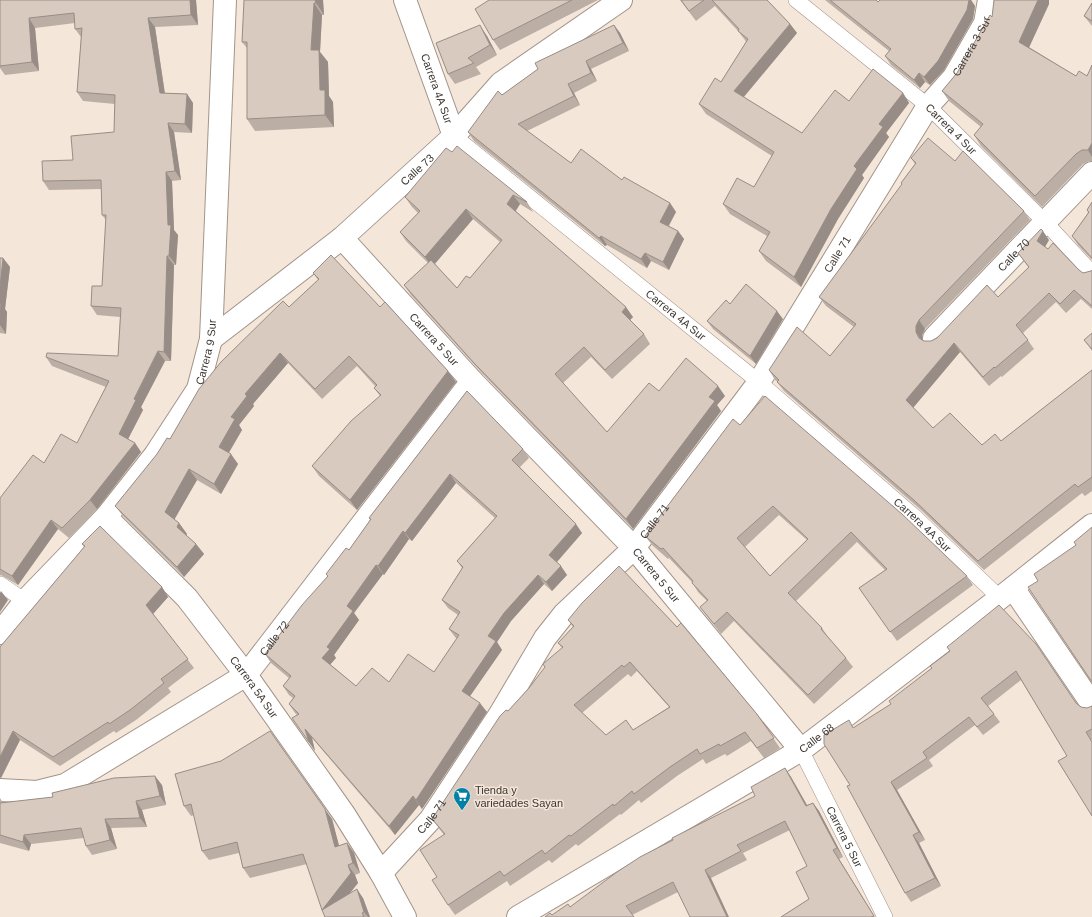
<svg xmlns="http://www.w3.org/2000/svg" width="1092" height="917" viewBox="0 0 1092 917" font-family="Arial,sans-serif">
	<rect width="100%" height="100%" fill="#f5e6da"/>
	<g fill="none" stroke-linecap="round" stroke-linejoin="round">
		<defs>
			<g id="service">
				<path id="s1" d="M796,0L928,106L1046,223L1092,273"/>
				<path id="s2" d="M454,136L759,382L915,517L1000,598"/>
				<path d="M0,584L25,601"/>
				<path id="s3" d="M801,750L885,917"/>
			</g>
			<g id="minor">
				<path id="s4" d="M405,0L454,136"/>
				<path id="s5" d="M342,238L472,381L634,548L801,750"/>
				<path id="s6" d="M934,338L1092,173"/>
				<path id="s7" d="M211,339L342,238L454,136L501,83L621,0"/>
				<path id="s8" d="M106,517L187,598L246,675L344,814L381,873L405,917"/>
				<path d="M1013,588L1092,704"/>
				<path id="s9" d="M0,633L25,601L106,517L155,455L198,389L211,339L225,0"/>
				<path id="s10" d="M0,790L37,792L65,785L246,675L472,381"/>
				<path id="s11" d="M381,873L430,820L500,714L545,638L564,614L634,548L759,382L928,106L954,77L985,23L989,0"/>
			</g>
			<g id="tertiary">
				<path id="s12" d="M518,917L801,750L1000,598L1092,525"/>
			</g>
		</defs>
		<use href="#service" stroke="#a29489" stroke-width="16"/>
		<use href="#minor" stroke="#a29489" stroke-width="24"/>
		<use href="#tertiary" stroke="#a29489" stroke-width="24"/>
		<use href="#service" stroke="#fff" stroke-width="15"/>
		<use href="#minor" stroke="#fff" stroke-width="22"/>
		<use href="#tertiary" stroke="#fff" stroke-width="22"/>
	</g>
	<path fill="#bbaea4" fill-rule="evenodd" d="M0,0H196L198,25L155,27L165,93L187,94L193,103L192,133L174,132L181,180L172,181L174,230L178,235L176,265H174L171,361H165L141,407L143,410L128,439L135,443L141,452L97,509L69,538L58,529L18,585L1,575L0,576V498L44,463L77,443L106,387L52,366L46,357L118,356L120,317L97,315L91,306L102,286L106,220L102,215L101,189L49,190L43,181L73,160L114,132L115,104L83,101L77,92L81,37L75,29V23L35,28L39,71L5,75L0,68Z
		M244,0H323L324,15H322L320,52L328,62L329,96L333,102L334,127L255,131L247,119V48L242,42Z
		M489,0H598L500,50L493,40Z
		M680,0H767L790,24L797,33L744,97L802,133L849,101L903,93L909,103L886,133L889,137L862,175L864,178L838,219L801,287L766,261L759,251L767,236L730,214L723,204L754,187L772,156L706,114L699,104L721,82L746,42L745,40L738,31L715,6L696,21Z
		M825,0H876L878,2L880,0H971L975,6L973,19L944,70L930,85L925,82L920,88L891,65L885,56L889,51Z
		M994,0H1049V4L1029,47L1076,76H1087L1092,65V161H1089L1083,164L1042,207L981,146L974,135L981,127L949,101L942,91L957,73L992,17Z
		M1092,3V26L1084,16Z
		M614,25L620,33L629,51L591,69L597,81L574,93L580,105L527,131L571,163L622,180L670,203L676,212L669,226L678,231L684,239L669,270L651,261L647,268L607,245L605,246L474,141L468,132L502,95L538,69Z
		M487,36L497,55L476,67L481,74L455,84L448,74Z
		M452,152L527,202L533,212L520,204L516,211L633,317L630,320L644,334L650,344L612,379L591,357L563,383L607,432L659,391L725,396L717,405L721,411L633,529L481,372L411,295L404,285L428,263L406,241L400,232L418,213L412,207L405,197ZM473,219L500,242L470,278L457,288L435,264Z
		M911,158L955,161L1024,211L1030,220L925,329L922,335V340L924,341H931L998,297L1029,268L1018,253L1049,240L1045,247L1083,273L1091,271L1092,270V309L1081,299L1066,313L1056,302L1023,333L1034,349L1002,377L1001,376L989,386L960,352L913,408L933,428L982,445L1001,441L1092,370V491L1085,496L1082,493L984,570L921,510L784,391L777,382H778L775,380L769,370L830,356L854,327L826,306L819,297L902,185L901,183L915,164Z
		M1092,202V260L1078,245L1072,236L1088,213L1087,210Z
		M0,258H3L10,267L5,309L7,312L6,334L0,333Z
		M313,273L380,307L456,382L357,510L319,476L312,466L380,396L374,388L375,386L357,366L322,399L288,363L253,404L254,406L239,425L242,430L229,453L238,464L221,494L197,480L174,519L179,523L187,534L186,535L196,544L204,554L184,577L123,516L115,506L170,439L289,307L318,280Z
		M730,304L783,319L756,364L713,329L707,321Z
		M1092,333V351L1084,340Z
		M467,391L523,449L529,458L520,467L582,533L557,562L567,575L552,591L544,584L511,621L497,642L502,650L470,696L487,712L422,809L419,805L395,835L312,738L315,751L292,718L297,715L295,713L289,704L293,698L289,695L283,686L289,678L271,663L265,654L328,576L326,574L349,550L370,520L369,518ZM456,483L495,518L457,561L462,568L442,600L448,608L458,615L449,629L455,637L457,639L434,672L389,682L356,686L330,664L336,658L334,655L359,620L354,613L383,574L384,575L409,539L412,541Z
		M740,425L967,576L973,585L897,641L859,588L885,570L857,542L796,601L822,628L828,637L846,658L853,667L814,704L734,621L721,634L700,607L707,601L698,592L692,582L669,558L668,559L652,545L645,536ZM779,515L807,540L770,576L745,547Z
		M82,544L162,587L168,597L153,614L194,668L168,688L171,692L136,720L116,733L114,731L60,766L20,740L1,778H0V647L84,547Z
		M999,605L1076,703L1081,707L1087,708L1092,706V816L1067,756L1021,680L988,706L1000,722L983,735L975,725L929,760L933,766L897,790L925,840L919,843L941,886L911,902L905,893L850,785L854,728L891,704L932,668Z
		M568,620L756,713L780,748L764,758L751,741L727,756L725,754L706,764L703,759L677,776L641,803L639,800L621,815L620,814L578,846L576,844L552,863L549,860L510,886L507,881L455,915L448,905L437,877L444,835L432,819L508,711L529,688L562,648L558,643L573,627ZM637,671L669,707L633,730L606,735L582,713L628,674L631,677Z
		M785,768L791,777L807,805L813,803L819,811L843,857L839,859L875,917H781L809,899L807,866L790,830L743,853L747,860L711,878L678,892L632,915H552L570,907L673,840L755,796Z
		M175,774L332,819L339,846L347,843L354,853L360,873L355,875L358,883L349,894L363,898L370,917H325L307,864L250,878L243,868L239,853L209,860L202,851L194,815L191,816L184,806Z
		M162,785L166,805L142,810L147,827L111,828L117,849L92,855L86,846L84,838L31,844L29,851L0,843V798L3,803H2Z"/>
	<path fill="#988d86" d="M190,0H196L198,25L191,15Z
		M315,0H323L324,15L316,3Z
		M969,0H971L975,6L973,19L944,70L930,85L924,77Z
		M1038,0H1049V4L1027,52L1019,42Z
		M314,3L322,15L320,52L328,62L329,96L333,102L334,127L325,115L311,50Z
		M29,18L35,28L39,71L32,62Z
		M148,18L155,27L166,102L160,93Z
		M790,24L797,33L741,100L734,91Z
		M480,25L487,36L497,55L490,45Z
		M614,25L620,33L629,51L623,43Z
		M586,61L591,69L597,81L591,73Z
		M919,73L925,82L920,88L914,80Z
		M568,84L574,93L580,105L574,96Z
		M903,93L909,103L886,133L889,137L862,175L864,178L838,219L801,287L794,277L854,166L879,124Z
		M187,94L193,103L192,133L185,124Z
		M168,123L174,132L181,180L175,171Z
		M1092,143V157L1088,150Z
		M166,172L172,181L174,230L178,235L176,265L169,256Z
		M513,195L520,204L514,213L507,204Z
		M670,203L676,212L666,230L660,222Z
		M466,209L473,219L432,267L425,257Z
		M678,231L684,239L669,270L663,262Z
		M1043,231L1049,240L1043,250L1037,241Z
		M601,236L607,245L605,246L599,238Z
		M645,253L651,261L647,268L641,259Z
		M167,256L174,265L171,361L164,352Z
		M3,258L10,267L5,309L7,312L6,334L0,325V287Z
		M626,307L633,317L629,321L622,312Z
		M777,311L783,319L756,364L750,356Z
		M919,320L925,329L922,335V341L926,347L916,332V326Z
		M954,343L960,352L912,409L906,400Z
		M158,351L165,361L141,407L143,410L126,443L119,434L134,399Z
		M280,353L288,363L253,404L254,406L239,425L242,430L226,457L219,447L231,417L245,394Z
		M448,371L456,382L357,510L350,500Z
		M718,386L725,396L717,405L721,411L633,529L626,519L709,397Z
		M135,443L141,452L97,509L90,500Z
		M231,454L238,464L221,494L214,484Z
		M189,469L197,480L173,522L165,512Z
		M450,474L456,483L412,541L405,533Z
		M51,520L58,529L18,585L12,576Z
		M179,523L187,534L184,537L177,527Z
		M576,524L582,533L555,564L549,555Z
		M403,531L409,539L384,575L378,566Z
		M196,544L204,554L184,577L177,567Z
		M376,565L383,574L354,613L359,620L334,655L336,658L329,666L322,658L327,647L347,606Z
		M561,566L567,575L552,591L546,582Z
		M538,575L544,584L511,621L497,642L502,650L468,699L462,691L488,636L504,613Z
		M162,587L168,597L153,614L146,605Z
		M1,591L8,600L0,612V593Z
		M480,703L487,712L422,809L416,800Z
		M305,729L312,738L315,751L309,742Z
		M13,731L20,740L1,778L0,777V757Z
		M785,768L791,777L812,814L806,806Z
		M155,776L162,785L166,805L160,796Z
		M891,782L897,790L925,840L919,832Z
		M413,796L419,805L395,835L389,826Z
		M136,801L142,810L147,827L140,818Z
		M813,803L819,811L843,857L837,848Z
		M325,809L332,819L342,857L335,847Z
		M105,819L111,828L117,849L110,840Z
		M24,835L31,844L29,851L23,842Z
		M913,835L919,843L941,886L935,878Z
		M347,843L354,853L360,873L353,863Z
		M833,850L839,859L875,917Z
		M348,865L355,875L358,883L331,917L322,910Z
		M705,870L711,878L729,917H727Z
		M357,889L363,898L370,917H368L364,912Z"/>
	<path fill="#d9cabf" stroke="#988d86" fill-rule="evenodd" d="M0,0H190L191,15L148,18L160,93L187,94L185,124L168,123L175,171L166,172L168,225H171L169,256H167L164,352L158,351L134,399L136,400L119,434L135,443L90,500L62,528L51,520L12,576L0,569V498L33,455L44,463L61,434L77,443L109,381L46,357L47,353L118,356L121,308L91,306L92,286H102L106,215H102L101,180L43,181L42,161L73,160L71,136L114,132L115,95L77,92L82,28L75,29L74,13L29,18L32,62L0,66Z
		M244,0H315L316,3H314L311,50H319L320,90H325V115L247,119V42H242Z
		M489,0H572L493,40L475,9Z
		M681,0H704L689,11Z
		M712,0H767L790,24L734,91L802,133L835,90L849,101L873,69L903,93L879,124L883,127L854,166L857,169L831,209L794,277L759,251L770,232L723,204L737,178L754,187L774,152L699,104L715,78L721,82L748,39L738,31L739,29Z
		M830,0H876L878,2L880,0H969L967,10L938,61L924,77L919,73L914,80L885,56L891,49Z
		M994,0H1038L1019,42L1076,76L1079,71L1087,76L1092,65V143L1088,150H1082L1076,154L1035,196L974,135L983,124L942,91L957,73L990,15L992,17Z
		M1092,3V21L1084,16Z
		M480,25L490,45L468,58L474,63L448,74L436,43Z
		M614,25L623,43L586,61L591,73L568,84L574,96L518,124L571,163L581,149L622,180L624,177L670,203L660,222L678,231L663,262L645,253L641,259L601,236L599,238L468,132L498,91L502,95L538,69L535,63Z
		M928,138L955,161L963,151L1024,211L919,320L916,326V332L919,338L924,341H931L937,338L987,285L998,297L1029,267L1018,253L1041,229L1043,231L1037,241L1048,249L1053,243L1079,270L1083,273L1091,271L1092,270V306L1074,290L1060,304L1049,293L1016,325L1028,340L995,368L994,367L983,377L954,343L906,400L933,428L950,413L982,445L995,434L1001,441L1092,370V477L1078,487L1075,484L978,561L915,501L777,382L779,380L769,370L797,327L830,356L856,324L819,297L902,184L901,183L916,163L911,158Z
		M457,146L527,202L513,195L507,204L626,307L622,312L644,334L605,370L584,347L555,374L607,432L649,383L659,391L686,358L718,386L709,397L715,401L626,519L474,363L404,285L431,260L457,288L466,276L470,278L502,240L466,209L425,257L400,232L420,211L405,197L446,148L452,152Z
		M1092,202V258L1072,236L1089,212L1087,210Z
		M331,255L380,307L385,302L448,371L350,500L312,466L351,421L381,395L374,388L377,385L349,356L315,389L280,353L245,394L247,396L231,417L235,419L219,447L231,454L214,484L189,469L165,512L179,523L177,527L196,544L177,567L115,506L157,454L167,438L170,439L199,389L221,362L283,301L289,307L319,279L313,273Z
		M0,258H3L0,287Z
		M746,284L777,311L750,356L707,321L726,300L730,304Z
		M0,303H1L0,321Z
		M1092,333V349L1084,340Z
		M467,391L523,449L512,460L576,524L549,555L561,566L546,582L538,575L504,613L488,636L496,641L462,691L480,703L416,800L413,796L389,826L305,729L309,742L292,718L299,714L289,704L295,696L283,686L291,676L265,654L302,605L328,576L326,574L346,548L349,550L371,519L369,518ZM450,474L497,516L457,561L463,567L442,600L460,612L449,629L459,635L434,672L408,654L389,682L372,668L356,686L322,658L330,649L327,647L353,611L347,606L376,565L378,566L403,531L405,533Z
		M765,396L902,514L967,576L890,632L859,588L887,569L851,532L788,593L822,628L821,629L846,658L808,695L727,612L714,624L700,607L708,600L692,583L693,581L663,548L661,549L645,536L733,419L740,425ZM773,506L808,539L770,576L737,538Z
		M100,526L162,587L146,605L188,659L161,679L164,683L130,710L109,724L108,722L53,757L13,731L0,757V647L85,546L82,544Z
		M1092,527V682L1028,587L1038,581L1034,574L1076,545L1074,542Z
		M619,566L677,627L681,623L756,713L774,738L757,748L745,732L720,746L719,744L700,754L697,749L670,767L634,794L632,791L614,806L613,804L571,836L569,835L545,854L542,850L504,876L500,871L448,905L432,880L437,877L420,850L445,834L432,819L500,716L506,710L508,711L529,688L545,667L543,664L563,647L558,643L574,626L568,620L582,603ZM630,662L670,707L633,730L626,720L606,735L574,705L622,665L624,667Z
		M999,605L1036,644L1076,703L1081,707L1087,708L1092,706V729L1086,732L1092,742V816L1058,761L1067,756L1016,671L981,698L994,714L977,727L969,717L923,752L927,758L891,782L919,832L913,835L935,878L905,893L847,786L850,785L824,744V735L849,720L853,728L891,704L889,701L932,668L930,666L950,651L947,647Z
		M270,731L325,809L335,847L347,843L353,863L348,865L351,873L322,910L303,854L243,868L237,842L202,851L191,804L184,806L175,774L221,761Z
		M785,768L806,806L813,803L837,848L833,850L874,916L871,917H781L809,899L796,872L807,866L785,821L737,845L741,851L705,870L727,917H690L673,882L626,906L634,917H545L550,913L552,915L568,904L570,907L617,872L640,857L673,840L672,838L755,796L751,787Z
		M155,776L160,796L136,801L140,818L105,819L110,840L86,846L81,828L24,835L23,842L0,835V803L53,797L52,793L114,778Z
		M357,889L364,912L362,913L364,917H325L322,910Z"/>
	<defs>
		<symbol id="supermarket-pin" viewBox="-11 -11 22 30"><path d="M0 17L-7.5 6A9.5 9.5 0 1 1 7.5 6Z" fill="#0081a5" stroke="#f5e6da"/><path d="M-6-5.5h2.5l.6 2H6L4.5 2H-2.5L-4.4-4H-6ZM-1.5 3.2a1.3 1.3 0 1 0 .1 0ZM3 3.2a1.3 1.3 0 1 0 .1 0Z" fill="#fff"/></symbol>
	</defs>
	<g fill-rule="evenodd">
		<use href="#supermarket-pin" x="452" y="786" width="20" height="27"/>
	</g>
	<g text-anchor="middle" stroke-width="3" stroke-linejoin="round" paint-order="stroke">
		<g font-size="11" fill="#3c3631" stroke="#f5e6da">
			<text dy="4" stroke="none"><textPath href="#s11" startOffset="1020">Carrera 3 Sur</textPath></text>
			<text dy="4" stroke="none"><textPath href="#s4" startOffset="94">Carrera 4A Sur</textPath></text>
			<text dy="4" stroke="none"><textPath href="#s1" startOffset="202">Carrera 4 Sur</textPath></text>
			<text dy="4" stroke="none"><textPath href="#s7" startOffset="267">Calle 73</textPath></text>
			<text dy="4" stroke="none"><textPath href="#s11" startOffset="772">Calle 71</textPath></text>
			<text dy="4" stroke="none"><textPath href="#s6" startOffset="115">Calle 70</textPath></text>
			<text dy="4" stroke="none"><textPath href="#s2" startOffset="285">Carrera 4A Sur</textPath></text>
			<text dy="4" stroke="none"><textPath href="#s5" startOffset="137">Carrera 5 Sur</textPath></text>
			<text dy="4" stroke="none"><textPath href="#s9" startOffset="353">Carrera 9 Sur</textPath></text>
			<text dy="4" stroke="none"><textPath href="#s11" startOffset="448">Calle 71</textPath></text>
			<text dy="4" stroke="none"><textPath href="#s2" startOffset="609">Carrera 4A Sur</textPath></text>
			<text dy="4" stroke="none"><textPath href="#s5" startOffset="461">Carrera 5 Sur</textPath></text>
			<text dy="4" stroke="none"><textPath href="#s10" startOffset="324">Calle 72</textPath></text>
			<text dy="4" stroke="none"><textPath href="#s8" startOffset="226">Carrera 5A Sur</textPath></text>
			<text dy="4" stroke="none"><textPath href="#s12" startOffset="348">Calle 68</textPath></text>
			<text dy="4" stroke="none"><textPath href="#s11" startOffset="76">Calle 71</textPath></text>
			<text dy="4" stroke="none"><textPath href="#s3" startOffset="97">Carrera 5 Sur</textPath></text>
		</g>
		<g font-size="11" fill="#3c3631" stroke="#f5e6da" text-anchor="start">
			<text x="475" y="794">Tienda y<tspan x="475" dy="13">variedades Sayan</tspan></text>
		</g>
	</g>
</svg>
